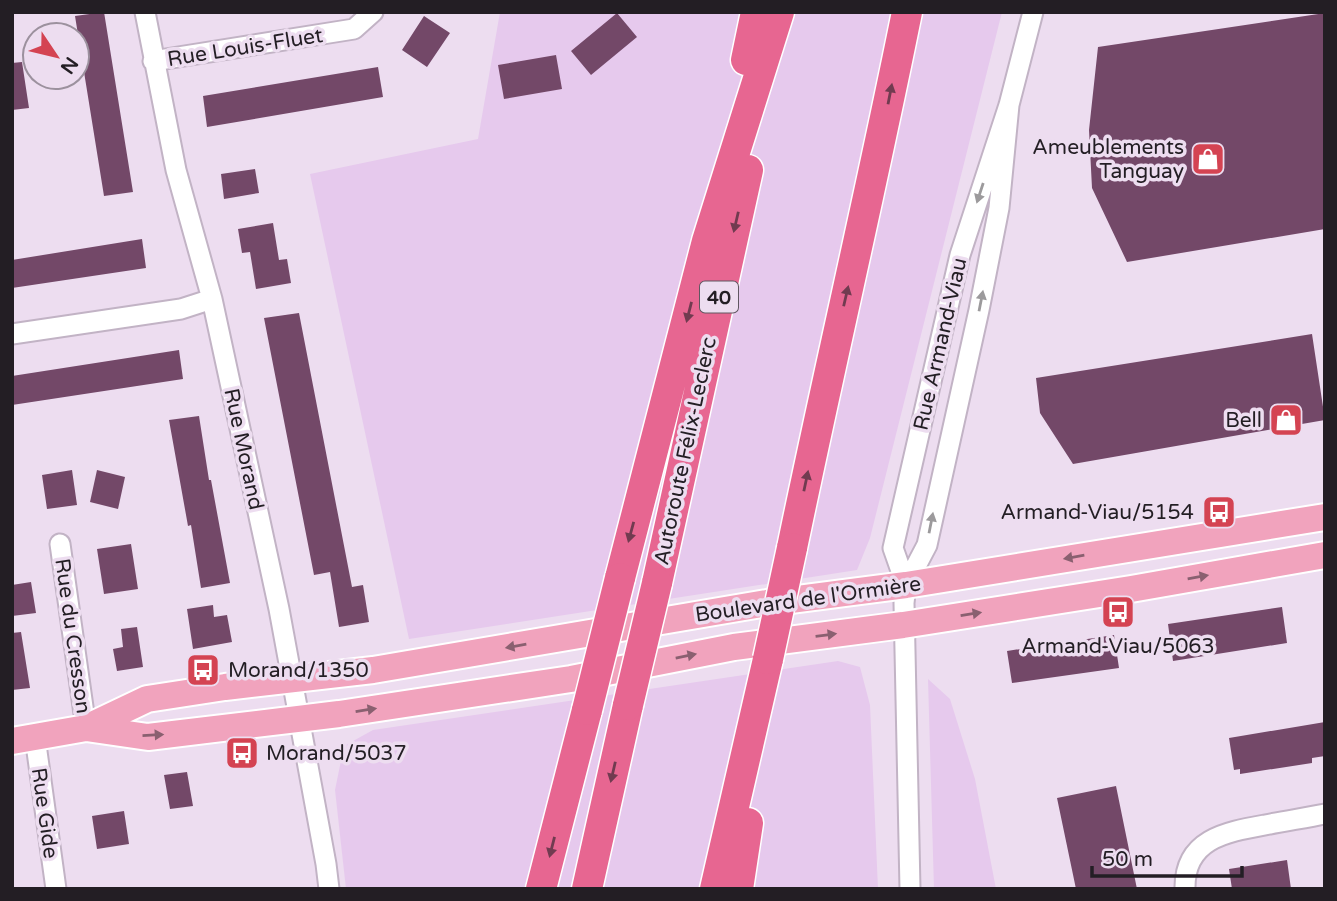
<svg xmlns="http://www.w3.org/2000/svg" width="1337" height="901" viewBox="0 0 1337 901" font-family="'Varela Round',sans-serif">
	<rect width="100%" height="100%" fill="#edddf0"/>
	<path fill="#e6c9ed" d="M500,12H1002L870,538L857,570L409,639L310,174L478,139Z
		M838,661L860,667L870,705L878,889H346L335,790L344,746L373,730Z
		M928,679L950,699L975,779L996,889H934Z"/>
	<path fill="#734868" d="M104,12L133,192L104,196L75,16Z
		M617,13L637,37L591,75L571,51Z
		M1325,13V229L1127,262L1092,188L1089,130L1098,47Z
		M424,16L450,33L427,67L402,50Z
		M556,55L562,89L504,99L498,65Z
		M22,62L29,108L12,110V63Z
		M378,67L383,97L207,127L203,96Z
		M255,169L259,193L224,199L221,174Z
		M273,223L279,260L287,259L291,283L256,289L250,252L242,253L238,229Z
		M142,239L146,268L12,288V260Z
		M299,313L352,587L363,585L369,622L339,627L330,572L314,575L264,318Z
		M1312,334L1325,420L1073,464L1040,413L1036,378Z
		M179,350L183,379L12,405V376Z
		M199,416L209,480H211L230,583L201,588L191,525L188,526L169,420Z
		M72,470L77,505L47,509L42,475Z
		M97,470L125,477L118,509L90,502Z
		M131,544L138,589L104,594L97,549Z
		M31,582L36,613L12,616V585Z
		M213,605L214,617L227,615L232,642L193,649L187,609Z
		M1282,607L1287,643L1173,661L1168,624Z
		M137,627L143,667L117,671L113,649L123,647L121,629Z
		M21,632L30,688L12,690V633Z
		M1114,635L1119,668L1012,683L1007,651Z
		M1325,722V756L1312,758V763L1240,774V769L1234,770L1229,738Z
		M187,772L193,806L170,809L164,775Z
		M1116,786L1137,889H1076L1057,798Z
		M124,811L129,844L97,849L92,816Z
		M1287,860L1291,889H1232L1229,869Z"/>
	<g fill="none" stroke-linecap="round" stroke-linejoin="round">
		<defs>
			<path id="minor" d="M145,12L176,170L212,299L279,609L326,864L329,889
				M153,61L354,29L373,12
				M12,334L181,309L212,299
				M60,544L86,728
				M906,585L893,548L960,255L1009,105L1033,12
				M35,737L56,889
				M910,889L904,603L906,585L927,545L979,310L999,208L1009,105
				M1185,889C1184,839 1226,832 1265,825C1285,821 1305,818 1325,814"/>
			<path id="major" d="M86,728L148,737L339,714L571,679L734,647L903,625L1131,589L1325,555
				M12,741L86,728L147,699L225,687L373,670L767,603L906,585L1325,517"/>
			<path id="highway" d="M746,60L756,12
				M792,548C829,369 871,191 907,12
				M620,578L707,241L779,12
				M657,583L748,170
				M541,889L587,710
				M587,889L628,705
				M715,889L768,659
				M738,889L748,823"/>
		</defs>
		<use href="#minor" stroke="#c2b3c5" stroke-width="23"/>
		<use href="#major" stroke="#fff" stroke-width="30"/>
		<use href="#highway" stroke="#fff" stroke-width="33"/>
		<use href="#minor" stroke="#fff" stroke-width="19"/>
		<use href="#major" stroke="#f1a3bd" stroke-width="26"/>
		<use href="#highway" stroke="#e76691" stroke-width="30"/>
		<defs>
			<path id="highway-bridge" d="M768,659L792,548
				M628,705L657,583
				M587,710L620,578"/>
		</defs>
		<use href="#highway-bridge" stroke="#fff" stroke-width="33" stroke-linecap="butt"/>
		<use href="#highway-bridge" stroke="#e76691" stroke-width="30"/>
	</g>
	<defs><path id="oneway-solid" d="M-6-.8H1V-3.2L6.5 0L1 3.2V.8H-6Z" transform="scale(1.75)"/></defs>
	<g fill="#713b50">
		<use href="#oneway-solid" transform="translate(890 94) rotate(-79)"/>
		<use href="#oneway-solid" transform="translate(736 222) rotate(103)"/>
		<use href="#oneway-solid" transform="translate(846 296) rotate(-77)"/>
		<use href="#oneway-solid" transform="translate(689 312) rotate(104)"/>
		<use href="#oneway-solid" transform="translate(806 481) rotate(-78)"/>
		<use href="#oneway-solid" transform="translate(631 532) rotate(105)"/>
		<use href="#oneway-solid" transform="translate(613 772) rotate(103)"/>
		<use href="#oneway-solid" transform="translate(552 847) rotate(104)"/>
	</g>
	<g fill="#9c9a9c">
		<use href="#oneway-solid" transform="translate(980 193) rotate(108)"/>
		<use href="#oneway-solid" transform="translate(981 301) rotate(-79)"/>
		<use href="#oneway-solid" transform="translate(931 523) rotate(-79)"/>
	</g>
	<g fill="#8a6070">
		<use href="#oneway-solid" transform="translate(1074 557) rotate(170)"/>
		<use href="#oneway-solid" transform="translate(1198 577) rotate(-10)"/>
		<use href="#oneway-solid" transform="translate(971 614) rotate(-9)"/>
		<use href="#oneway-solid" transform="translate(826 635) rotate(-7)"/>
		<use href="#oneway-solid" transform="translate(516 646) rotate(170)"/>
		<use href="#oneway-solid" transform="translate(686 656) rotate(-11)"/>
		<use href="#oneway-solid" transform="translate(366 710) rotate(-9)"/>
		<use href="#oneway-solid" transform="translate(153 735) rotate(-3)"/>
	</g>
	<defs>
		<symbol id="shop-square" viewBox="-11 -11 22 22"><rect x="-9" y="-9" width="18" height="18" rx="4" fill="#d44352" stroke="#edddf0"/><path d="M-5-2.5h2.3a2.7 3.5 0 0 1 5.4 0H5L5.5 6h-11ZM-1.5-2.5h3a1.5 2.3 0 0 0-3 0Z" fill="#fff"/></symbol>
		<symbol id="bus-square" viewBox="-11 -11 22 22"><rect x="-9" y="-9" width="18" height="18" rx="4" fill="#d44352" stroke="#edddf0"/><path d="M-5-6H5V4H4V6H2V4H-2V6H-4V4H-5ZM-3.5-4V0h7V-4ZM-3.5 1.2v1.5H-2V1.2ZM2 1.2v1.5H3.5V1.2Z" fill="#fff"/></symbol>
	</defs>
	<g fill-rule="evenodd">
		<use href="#shop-square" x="1189" y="140" width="38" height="38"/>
		<use href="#shop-square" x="1267" y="401" width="38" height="38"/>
		<use href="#bus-square" x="1200" y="493" width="38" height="38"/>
		<use href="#bus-square" x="1099" y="593" width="38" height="38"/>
		<use href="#bus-square" x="184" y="651" width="38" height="38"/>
		<use href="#bus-square" x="223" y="734" width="38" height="38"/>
	</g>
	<g text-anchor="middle" stroke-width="7" stroke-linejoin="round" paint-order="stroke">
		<rect fill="#edddf0" stroke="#605761" stroke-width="2" x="700" y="281.5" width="38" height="31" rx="5"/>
		<g font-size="19" font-weight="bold" fill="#231e24">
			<text x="719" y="304">40</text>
		</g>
		<g font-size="21" fill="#231e24" stroke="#edddf0">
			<text transform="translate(245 47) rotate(-9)" y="7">Rue Louis-Fluet</text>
			<text transform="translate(940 344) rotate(-77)" y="7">Rue Armand-Viau</text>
			<text transform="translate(244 449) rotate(78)" y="7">Rue Morand</text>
			<text transform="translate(685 451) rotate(-78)" y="7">Autoroute Félix-Leclerc</text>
			<text transform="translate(808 599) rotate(-8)" y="7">Boulevard de l'Ormière</text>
			<text transform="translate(73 636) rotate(82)" y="7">Rue du Cresson</text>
			<text transform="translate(45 813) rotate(82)" y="7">Rue Gide</text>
		</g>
		<g font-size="21" fill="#231e24" stroke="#edddf0" text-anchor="end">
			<text x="1184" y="154">Ameublements<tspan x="1184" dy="24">Tanguay</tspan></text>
			<text x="1262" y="427">Bell</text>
			<text x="1194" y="519">Armand-Viau/5154</text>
			<text x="1118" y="653" text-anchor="middle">Armand-Viau/5063</text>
			<text x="228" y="677" text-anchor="start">Morand/1350</text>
			<text x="266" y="760" text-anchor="start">Morand/5037</text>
		</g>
	</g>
	<rect width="1337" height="901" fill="none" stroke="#231e24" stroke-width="28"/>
	<g transform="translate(56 56) rotate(125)"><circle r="33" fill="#edddf0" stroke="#9c919e" stroke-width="2"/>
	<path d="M0-5L12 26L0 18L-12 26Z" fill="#d44352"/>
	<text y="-10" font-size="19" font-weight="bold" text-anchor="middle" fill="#231e24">N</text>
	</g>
	<path d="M1092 866v10h150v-10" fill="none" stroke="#231e24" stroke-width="3.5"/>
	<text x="1102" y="866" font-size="21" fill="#231e24" stroke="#edddf0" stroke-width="5" paint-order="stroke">50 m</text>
</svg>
